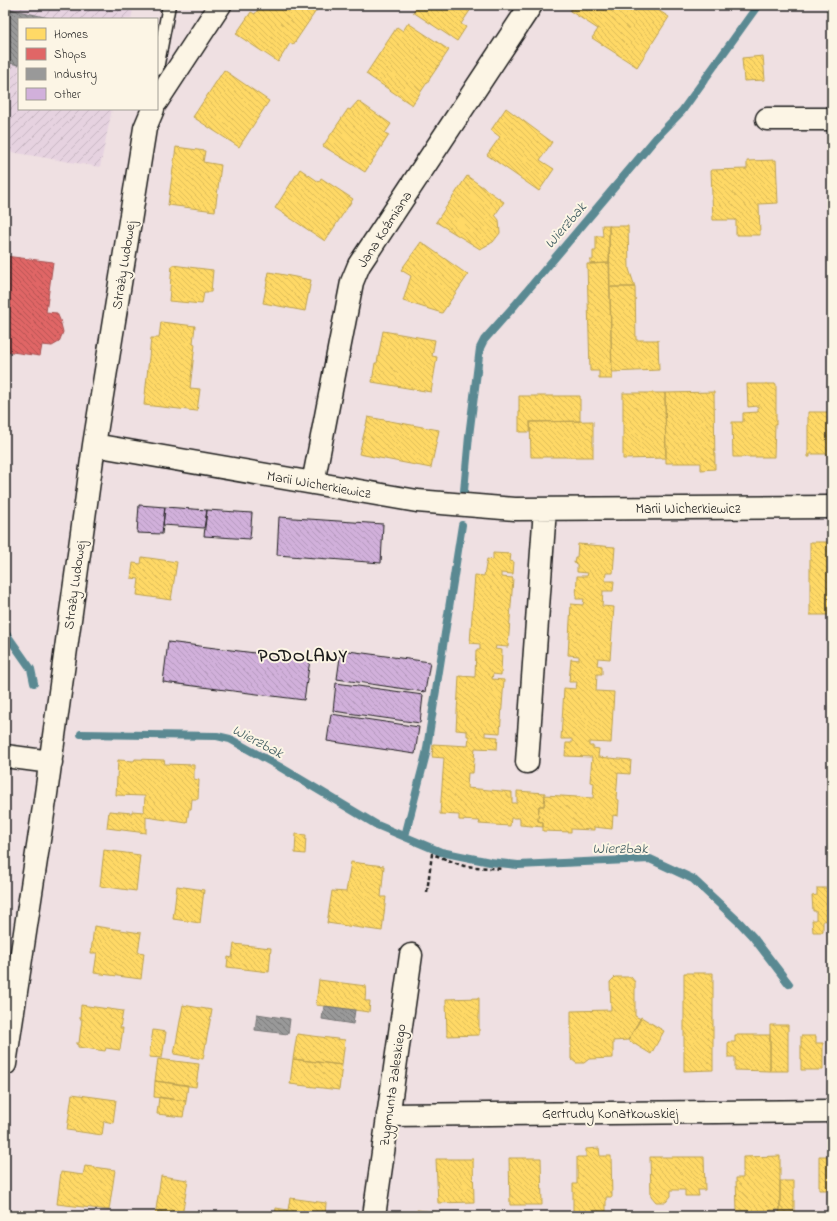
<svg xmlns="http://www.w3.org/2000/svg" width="837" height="1221" viewBox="0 0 837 1221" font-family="'Indie Flower',sans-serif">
	<defs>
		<pattern id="industrial-furrows" width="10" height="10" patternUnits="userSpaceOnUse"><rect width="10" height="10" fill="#e6d2e0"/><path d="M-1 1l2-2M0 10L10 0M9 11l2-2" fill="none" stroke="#c5b4c0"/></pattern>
		<pattern id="homes-back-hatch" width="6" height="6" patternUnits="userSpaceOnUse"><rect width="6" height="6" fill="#ffd966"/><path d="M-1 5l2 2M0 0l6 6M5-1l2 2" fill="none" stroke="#daba58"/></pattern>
		<pattern id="shops-back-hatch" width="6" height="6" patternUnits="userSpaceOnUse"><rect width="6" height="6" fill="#e06666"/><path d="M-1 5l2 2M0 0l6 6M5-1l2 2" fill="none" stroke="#b55353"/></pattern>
		<pattern id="industry-back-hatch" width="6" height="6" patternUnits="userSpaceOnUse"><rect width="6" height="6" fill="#999"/><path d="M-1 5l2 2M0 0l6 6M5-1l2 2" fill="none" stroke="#7c7c7c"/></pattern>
		<pattern id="building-back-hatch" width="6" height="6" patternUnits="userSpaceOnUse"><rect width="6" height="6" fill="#d1b0db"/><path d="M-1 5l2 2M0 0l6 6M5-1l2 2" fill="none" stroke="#b397bb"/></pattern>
	</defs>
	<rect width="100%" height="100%" fill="#efe0e2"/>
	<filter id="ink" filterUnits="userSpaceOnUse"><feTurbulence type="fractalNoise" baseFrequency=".025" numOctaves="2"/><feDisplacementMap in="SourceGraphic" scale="8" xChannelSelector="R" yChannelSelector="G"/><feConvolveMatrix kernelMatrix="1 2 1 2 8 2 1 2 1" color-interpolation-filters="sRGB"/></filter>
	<g filter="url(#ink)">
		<path fill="url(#industrial-furrows)" d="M5,5H134L131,19H19V109H112L100,167L5,151Z"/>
		<path fill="url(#homes-back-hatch)" stroke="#bba050" d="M261,5H320L293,45L290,43L278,62L236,34L251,12L255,14Z
			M418,5H481L478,9L473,6L461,24L466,27L457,41L413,12Z
			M574,5H650L669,17L637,67L592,38L598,29L570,11Z
			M408,23L449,50L412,105L366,74L397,27L403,31Z
			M763,56L765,80L744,81L742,58Z
			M224,70L269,101L239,147L193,117Z
			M358,101L391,124L385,133L389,135L365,172L323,146L348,109L350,110Z
			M506,108L552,142L540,160L554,169L539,191L487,155L500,137L491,130Z
			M176,147L205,151L203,162L221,165L215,211L168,205Z
			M776,160L778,203L759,204L760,235H736V220H713L711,170L747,169V161Z
			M300,169L319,182L321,178L353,199L325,241L275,208Z
			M467,176L504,202L495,215L499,220L500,233L493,242L480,249L436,222Z
			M602,225H609V263L590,264V260H593V251H596V236H603Z
			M609,226H628L629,269L635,287H610Z
			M421,242L468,275L442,313L403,301L411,276L401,270Z
			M609,263L612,379H599V371H590L587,264Z
			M172,265L213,270L211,292H204L202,304L169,301Z
			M269,272L311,280L305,311L263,303Z
			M610,287H635L636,340H658L659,370L612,372Z
			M161,322L195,326L193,343L195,344L190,388L200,389L197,411L144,405L151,338H159Z
			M383,331L435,340L432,356L437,357L431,392L372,382L375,363H377Z
			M747,384H776V425L775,424L774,457H733L732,422H743V413L758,412V406L748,407Z
			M714,392L715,469L701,470V463H666L665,393Z
			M623,393H665L666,458L623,459Z
			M519,396H580V421L530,422L531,432H519Z
			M808,412H832V457H827L828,454H810V457H808Z
			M368,417L439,430L431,468L359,454Z
			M593,421V457H531L530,422Z
			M810,542H832V615H810Z
			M578,544L615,547L613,573H606L605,581H614L613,591H603L602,606L614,607L610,659L598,658L597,665L602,666V674H597L596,691L614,692L611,743L589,742V746H593V748L599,749L598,757L631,760L630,774L618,773L616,799L619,800L618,816L613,815L612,829L594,827V830L571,829V832L543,831V822L538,821L539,806H544L545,795L593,798L594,783L590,782L592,757L565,756L566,743H572V739H561L564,688L576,689L577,682H569L571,659L579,660V656L568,655L571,604L583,605L584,599H576L577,576H587L588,573L577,572V564L574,563L575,557H577Z
			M493,553L511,554L510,561L514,562L513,574L501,573V577L513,578L508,647L496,646L495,649L502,650L501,675L493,674L492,679L504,680L500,733L485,732V736L498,737L497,749L475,748L473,773H468L467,788L512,792V803H517V791L545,793L544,806H539L538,821L543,822V827L520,825V818H511L510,826L479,824L480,821L459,820V815L440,814L444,758L432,757L433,744L468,746L469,736H467V731L456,730L459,676L475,677L476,650H480V644L470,643L475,575L484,576L487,559L493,560Z
			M142,557L177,562L171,600L137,595L139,579L131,578L133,563L141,564Z
			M135,759L164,760L165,764L194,765V779L199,780L198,799H192L191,809H189L187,823L146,817V833L107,828L109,811L132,813V811L144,812L145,796L116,795L118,760L134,761Z
			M296,834L306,835L305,854L295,853Z
			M104,850L140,855L136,891L100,886Z
			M351,862L384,866L381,897H386L382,931L327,923L332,891L346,892Z
			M177,886L204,890L200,923L173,919Z
			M817,888H832V920L823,921V932H813L812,920H816V911H813L812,896L817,895Z
			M94,926L141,933L138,952L144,953L141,979L94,973L97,953H91Z
			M234,944L271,948L269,972L227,967L228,957L232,958Z
			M684,973H713V1070L684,1071Z
			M615,977H631L635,982V1016L641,1019L628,1040L613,1041V1058L589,1059L584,1063H576L571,1059V1011L611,1010L610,982Z
			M319,980L366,986L365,1001H370L369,1012L316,1005Z
			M479,998V1035L447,1036L446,999Z
			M81,1005L123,1011L120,1028H123L120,1050L106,1048L105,1051L78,1047V1045L76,1044V1043H79L82,1019H80Z
			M183,1005L212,1010L203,1059L174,1054Z
			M641,1017L664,1031L651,1054L628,1040Z
			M770,1025H788V1071H770Z
			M153,1030L166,1032L162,1058L149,1057Z
			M297,1034L345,1040L342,1065L293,1059Z
			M735,1035H770V1071L735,1070V1057H728V1042H735Z
			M801,1036H816V1043H823V1070H801Z
			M158,1059L199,1064L196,1087L155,1081Z
			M293,1059L342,1065L339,1090L290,1084Z
			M155,1081L188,1085L186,1101L154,1097Z
			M72,1094L116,1100L113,1123L104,1121L102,1135L67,1130Z
			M159,1097L186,1101L183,1117L157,1114Z
			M599,1148L600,1156H611L612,1197H606V1216H573V1184H577V1157H586V1149Z
			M780,1156V1210L737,1211L736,1178H743V1157Z
			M819,1156H832V1190H819Z
			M650,1157H704L705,1190H698L699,1196H685V1190H671V1196L666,1202H656L651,1196Z
			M509,1158H541L542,1205H510Z
			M436,1159H473L474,1202L438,1203Z
			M85,1166L115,1170L109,1210L57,1204L61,1172L83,1175Z
			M161,1176L188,1180L182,1216H155Z
			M780,1181H794V1215H779V1211L780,1210Z
			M290,1198L326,1203L325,1216H275L276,1208L288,1210Z
			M417,1210L453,1214L452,1216H417Z"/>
		<path fill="url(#shops-back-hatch)" stroke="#a55050" d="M5,256L53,262L46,312L57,313L60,320L63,332L59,342L52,346L42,345L40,356L5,351Z"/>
		<path fill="url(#industry-back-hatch)" stroke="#747474" d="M5,8L53,19H19V65L5,62Z
			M324,1006L355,1010L353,1024L322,1019Z
			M257,1014L290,1019L288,1034L255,1030Z"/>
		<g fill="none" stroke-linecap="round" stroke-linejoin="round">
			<path stroke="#5a8992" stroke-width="8" d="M464,491L469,436L480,348L484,340L515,305L656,138L682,111L758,5
				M5,632L31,669L34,683
				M81,734L217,736L230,739L280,767L377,825L441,852L490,862L518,865L650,859L693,879L740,923L753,937L789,984
				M405,836L426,754L462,525"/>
		</g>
		<path fill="url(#building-back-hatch)" stroke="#1c1c1c" d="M139,505L165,507L162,534L137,533Z
			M165,507L207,510L204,528L163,525Z
			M207,510L252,513L250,539L204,536Z
			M279,517L383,524L381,563L277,555Z
			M168,642L310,660L304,700L163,682Z
			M341,650L430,662L425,692L337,679Z
			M336,683L423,695L420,723L333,711Z
			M331,714L419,727L415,754L327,741Z"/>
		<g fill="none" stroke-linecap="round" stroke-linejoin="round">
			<defs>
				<path id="service" d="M157,69L169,5"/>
				<path id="minor" d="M157,101L220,5
					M767,119H832
					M94,445L417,501L515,509L832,507
					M313,483L352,282L359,265L531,5
					M5,756L51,762
					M527,762L545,509
					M5,1064L46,794L94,445L145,128L153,109
					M388,1115L832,1111
					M374,1216L411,955"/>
			</defs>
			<use href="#service" stroke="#1c1c1c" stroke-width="15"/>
			<use href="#minor" stroke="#1c1c1c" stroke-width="25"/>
			<path stroke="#1c1c1c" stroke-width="2.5" stroke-dasharray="4 3" stroke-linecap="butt" d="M427,892L432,854L464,866L503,869"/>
			<use href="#service" stroke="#fcf5e5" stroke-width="12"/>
			<use href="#minor" stroke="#fcf5e5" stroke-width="22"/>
		</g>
	</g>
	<g text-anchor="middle" stroke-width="4" stroke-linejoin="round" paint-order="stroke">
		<g font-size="14" fill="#1c1c1c" stroke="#fcf5e5">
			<text transform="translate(384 229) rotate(-57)" y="5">Jana Koźmiana</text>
			<text transform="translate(123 265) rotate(-81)" y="5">Straży Ludowej</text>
			<text transform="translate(319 484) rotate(10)" y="5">Marii Wicherkiewicz</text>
			<text x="688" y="513">Marii Wicherkiewicz</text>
			<text transform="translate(74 585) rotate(-82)" y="5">Straży Ludowej</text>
			<text transform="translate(392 1085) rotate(-82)" y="5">Zygmunta Zaleskiego</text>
			<text x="610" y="1118">Gertrudy Konatkowskiej</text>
		</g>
		<g font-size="15" font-style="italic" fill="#405c61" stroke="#fcf5e5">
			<text transform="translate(565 225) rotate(-49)" y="5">Wierzbak</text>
			<text transform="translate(258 741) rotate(28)" y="5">Wierzbak</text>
			<text x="620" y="853">Wierzbak</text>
		</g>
		<g font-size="18" font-weight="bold" letter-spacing="1" fill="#1c1c1c" stroke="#fcf5e5">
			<text x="303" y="661">PODOLANY</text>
		</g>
	</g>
	<rect width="837" height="1221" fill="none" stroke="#fcf5e5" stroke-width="20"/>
	<rect x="10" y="10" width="817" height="1201" fill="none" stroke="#1c1c1c" stroke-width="1.5" filter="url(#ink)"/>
	<rect x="18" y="18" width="140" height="92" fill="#fcf5e5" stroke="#a29e95"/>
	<rect x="26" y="28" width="20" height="12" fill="#ffd966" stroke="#a29e95"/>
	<text x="54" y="38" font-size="12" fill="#1c1c1c">Homes</text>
	<rect x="26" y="48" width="20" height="12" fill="#e06666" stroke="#a29e95"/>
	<text x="54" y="58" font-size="12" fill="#1c1c1c">Shops</text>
	<rect x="26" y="68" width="20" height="12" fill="#999999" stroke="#a29e95"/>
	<text x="54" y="78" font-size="12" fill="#1c1c1c">Industry</text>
	<rect x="26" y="88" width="20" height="12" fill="#d1b0db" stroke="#a29e95"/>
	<text x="54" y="98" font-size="12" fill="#1c1c1c">Other</text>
</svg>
